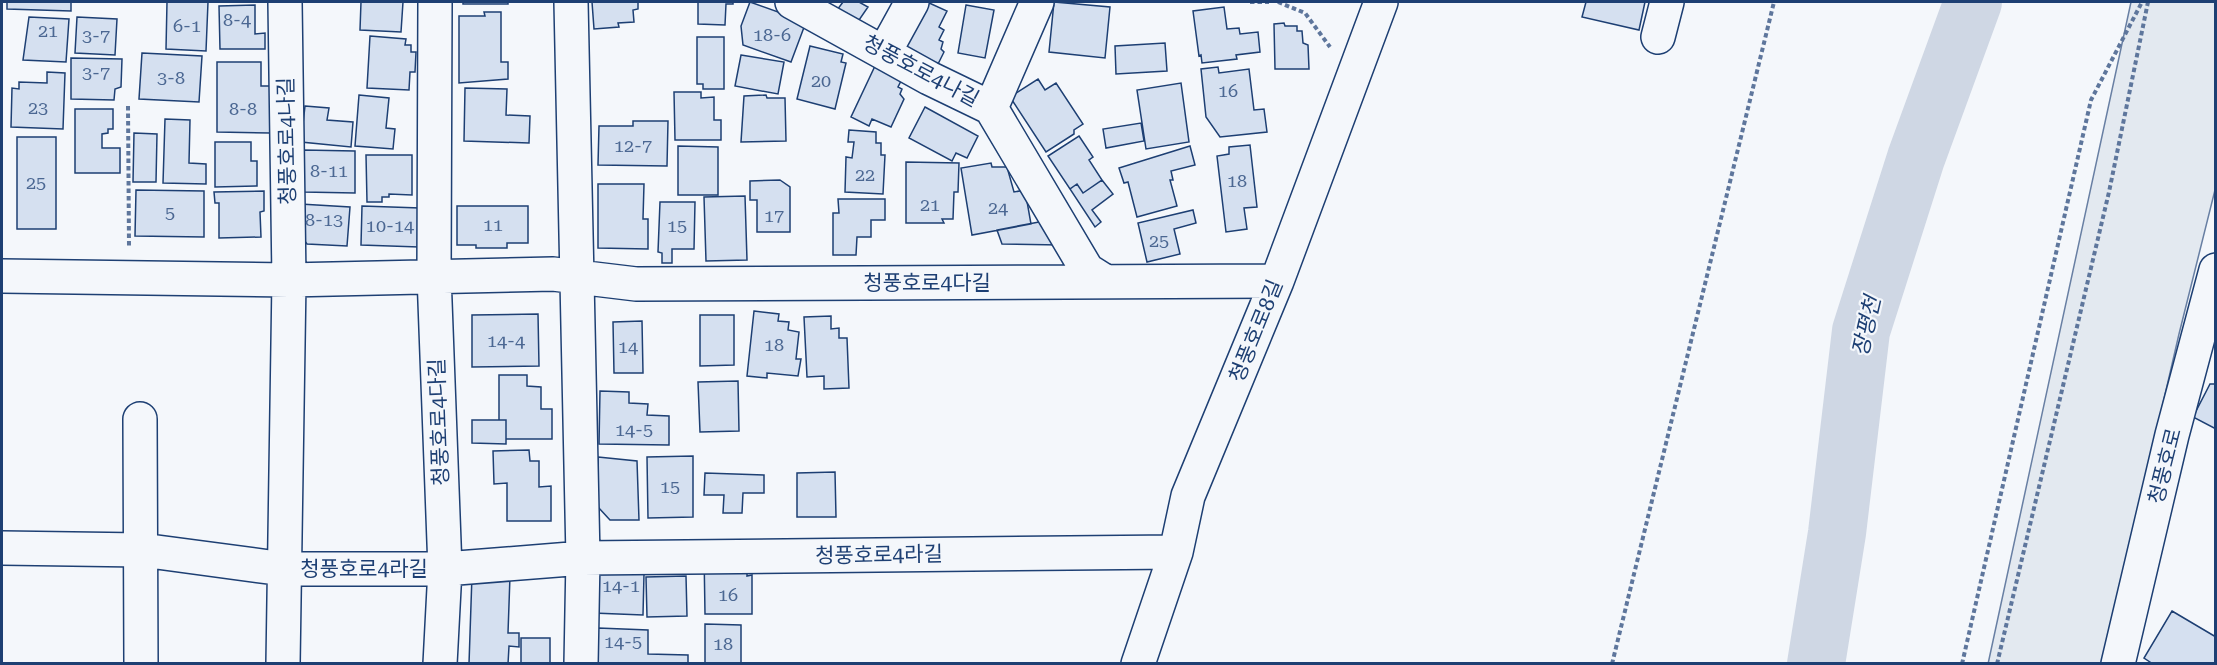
<svg xmlns="http://www.w3.org/2000/svg" width="2217" height="665" viewBox="0 0 2217 665" font-family="'Roboto Serif','Noto Sans KR',serif">
	<rect width="100%" height="100%" fill="#f4f7fb"/>
	<path fill="#e3e9f0" stroke="#687fa3" stroke-width="1.5" d="M2131,2H2215V190L2179,334L2103,663L1988,664Z"/>
	<g fill="none" stroke-linecap="round" stroke-linejoin="round">
		<path stroke="#cfd7e4" stroke-width="58" d="M1816,664L1837,533L1861,331L1916,158L1973,2"/>
	</g>
	<path fill="#d5e0f0" stroke="#1d3f73" stroke-width="1.5" d="M7,2H71V11L7,9Z
		M167,2H208L206,51L166,49Z
		M361,2H403L401,32L360,30Z
		M463,2H508V4H463Z
		M592,2H638V9L633,10L634,22L618,23L619,27L594,29Z
		M698,2H733V4H726L725,25L698,24Z
		M750,2L806,22L791,62L743,45L741,26Z
		M843,2H859L868,7L857,23L837,10Z
		M927,2L947,11L939,27L944,30L939,40L943,42L941,49L944,52L938,64L905,48Z
		M1054,2L1110,7L1105,58L1049,52Z
		M1586,2H1645L1639,30L1582,17Z
		M255,5V34L265,33V49H220L219,6Z
		M966,5L994,10L985,58L958,53Z
		M1224,7L1227,29L1239,28L1240,34L1258,32L1260,52L1236,55L1237,59L1202,63L1201,55L1199,56L1193,11Z
		M484,12H501V62H508V79L459,83V16H485Z
		M29,17L69,19L66,62L23,60Z
		M77,17L117,19L115,55L75,53Z
		M1284,23L1285,26H1297V31H1302L1303,43L1308,45L1309,69H1275L1274,24Z
		M370,36L406,39L405,45H411V52H416L415,72H410L409,90L367,88Z
		M697,37H724V89H703V84H697Z
		M1165,43L1167,71L1116,74L1115,46Z
		M810,46L843,54L841,62L846,63L835,109L797,99Z
		M142,53L202,56L199,102L139,99Z
		M741,55L784,62L778,94L735,86Z
		M71,58L122,59L121,87L115,89L114,100L71,99Z
		M217,62H261V86H270V133L217,132Z
		M875,66L902,79L898,87L902,89L900,94L904,99L891,127L872,119L869,126L851,117Z
		M1218,67L1219,73L1249,69L1254,110L1264,109L1267,132L1220,137L1206,117L1201,69Z
		M47,72L65,73L63,129L11,127L12,88L19,89V82L47,83Z
		M1038,79L1045,90L1056,83L1083,124L1074,130V134L1046,152L1010,97Z
		M1181,83L1189,142L1146,149L1137,90Z
		M465,88L507,89L506,115L530,116L529,143L464,141Z
		M674,92H701V98L714,97V120H721V140H675Z
		M359,95L389,98L386,128L395,129L393,149L355,146Z
		M766,95L767,98H785L786,141L741,142L744,96Z
		M305,106L329,108L327,120L353,122L351,147L301,142Z
		M925,107L978,136L967,158L956,153L952,161L909,138Z
		M75,109H113V129H108V133L102,134V148H120V173H75Z
		M165,119L190,120L189,163L206,164V184L163,183Z
		M633,121H668L667,166L598,165L599,126H633Z
		M1141,123L1144,141L1106,148L1103,129Z
		M849,130L876,132V143H881V155H885L883,194L845,192L846,157L852,158L854,142H848Z
		M134,133L157,134L156,182H133Z
		M1079,136L1093,157L1089,160L1102,180L1083,193L1077,184L1070,189L1048,156Z
		M17,137H56V229H17Z
		M215,142H251V161H257V186L215,187Z
		M1250,145L1257,207L1244,208L1247,229L1226,232L1217,156L1229,154V147Z
		M678,146L718,147V195H678Z
		M1190,146L1195,165L1171,171L1173,180H1170L1177,206L1137,217L1128,182L1124,183L1119,168Z
		M303,150L355,151V193L303,192Z
		M366,155H412V195L389,194V197H382V202H367Z
		M906,162L959,163L958,192H954L953,219H942L944,223H906Z
		M991,163L992,167H1007L1014,192L1025,190L1031,224L972,235L961,168Z
		M780,180L790,187V232H757V200H750V181Z
		M1102,180L1113,194L1092,210L1101,222L1095,227L1070,189L1077,184L1083,193Z
		M598,184H644L643,219H648V249L598,248Z
		M136,190L204,191V237L135,236Z
		M264,191V211L260,212L261,237L219,238V203H215L214,192Z
		M745,196L747,260L706,261L704,197Z
		M838,199H885V220H871V237H857L856,255H833V213H839Z
		M660,202H695L694,249H672V263H662V253L658,252Z
		M300,204L350,207L347,246L307,244L298,232Z
		M362,206L420,208L419,247L361,245Z
		M457,206H528V243H507V248H476V245H457Z
		M1193,210L1196,223L1174,229L1180,254L1147,262L1138,223Z
		M1044,221L1060,245L1002,244L997,230Z
		M754,311L779,314L778,321L789,322L788,330L799,332L796,359H801L798,376L767,373V378L747,376Z
		M538,314L539,366L472,367V315Z
		M700,315H734V365L700,366Z
		M831,316V329L839,328V338H847L849,388L824,389V376L807,377L804,317Z
		M642,321L643,373H614L613,322Z
		M499,375H527V386L541,387V409H552V439H506V420H499Z
		M738,381L739,431L700,432L698,382Z
		M2210,384H2216V429L2193,417Z
		M600,391L629,392V403L648,404L647,415L669,416V445L599,444Z
		M472,420H506V444L472,443Z
		M529,450L530,461H539V487L551,486V521H507V483L494,484L493,451Z
		M693,456V517L648,518L647,457Z
		M598,457L637,461L639,520H610L598,507Z
		M835,472L836,517H797V473Z
		M705,473L764,475V493H743L742,513H723L724,495H704Z
		M704,552L747,568V576L752,575V614H705Z
		M599,572L644,574L643,615L593,613Z
		M472,575L510,576L508,633H519V647L509,646L508,664H469Z
		M686,576L687,616L647,617L646,577Z
		M2172,611L2216,637V664H2153L2144,658Z
		M705,624L741,625V664H705Z
		M598,628L648,630V654L688,655V664H597Z
		M521,638H550V664H521Z"/>
	<g fill="none" stroke-linecap="round" stroke-linejoin="round">
		<defs>
			<path id="minor" d="M435,2L434,275L445,569L440,664
				M571,2L583,558L581,664
				M792,2L929,78L991,108L1087,270L1106,282
				M1658,37L1667,2
				M884,53L912,2
				M991,108L1037,2
				M2,276L289,280L553,274L636,284L1277,281
				M140,419L141,664
				M2,548L142,550L284,569H445L583,558L1176,552
				M283,664L289,280L285,2
				M1138,664L1176,552L1188,496L1277,281L1381,2
				M2118,664L2172,435L2216,270"/>
		</defs>
		<use href="#minor" stroke="#1d3f73" stroke-width="36"/>
		<path stroke="#5e769c" stroke-width="4" stroke-dasharray="4.5 3" stroke-linecap="butt" d="M1250,2H1269
			M1278,2L1305,13L1330,47
			M128,106L129,247
			M1612,664L1774,2
			M1962,664L2091,100L2142,2
			M1997,664L2109,192L2148,2"/>
		<use href="#minor" stroke="#f4f7fb" stroke-width="33"/>
	</g>
	<g text-anchor="middle" stroke-width="4.5" stroke-linejoin="round" paint-order="stroke">
		<g font-size="18" fill="#4b6792">
			<text x="237" y="26">8-4</text>
			<text x="187" y="32">6-1</text>
			<text x="48" y="37">21</text>
			<text x="772" y="41">18-6</text>
			<text x="96" y="42">3-7</text>
			<text x="96" y="79">3-7</text>
			<text x="171" y="84">3-8</text>
			<text x="821" y="87">20</text>
			<text x="1228" y="97">16</text>
			<text x="38" y="114">23</text>
			<text x="243" y="115">8-8</text>
			<text x="633" y="152">12-7</text>
			<text x="329" y="177">8-11</text>
			<text x="865" y="181">22</text>
			<text x="1237" y="187">18</text>
			<text x="36" y="189">25</text>
			<text x="930" y="211">21</text>
			<text x="998" y="214">24</text>
			<text x="170" y="219">5</text>
			<text x="774" y="222">17</text>
			<text x="324" y="226">8-13</text>
			<text x="493" y="231">11</text>
			<text x="390" y="232">10-14</text>
			<text x="677" y="232">15</text>
			<text x="1159" y="247">25</text>
			<text x="506" y="347">14-4</text>
			<text x="774" y="351">18</text>
			<text x="628" y="353">14</text>
			<text x="634" y="436">14-5</text>
			<text x="670" y="493">15</text>
			<text x="621" y="592">14-1</text>
			<text x="728" y="601">16</text>
			<text x="623" y="648">14-5</text>
			<text x="723" y="650">18</text>
		</g>
		<g font-size="21" fill="#1d3f73" stroke="#f4f7fb">
			<text transform="translate(921 71) rotate(28)" y="7">청풍호로4나길</text>
			<text transform="translate(287 141) rotate(-91)" y="7">청풍호로4나길</text>
			<text x="927" y="290">청풍호로4다길</text>
			<text transform="translate(1256 331) rotate(-68)" y="7">청풍호로8길</text>
			<text transform="translate(439 422) rotate(-92)" y="7">청풍호로4다길</text>
			<text transform="translate(2165 466) rotate(-76)" y="7">청풍호로</text>
			<text transform="translate(879 555) rotate(-1)" y="7">청풍호로4라길</text>
			<text x="364" y="576">청풍호로4라길</text>
		</g>
		<g font-size="22" font-style="italic" fill="#1d3f73" stroke="#f4f7fb">
			<text transform="translate(1866 326) rotate(-77)" y="8">장평천</text>
		</g>
	</g>
	<rect width="2217" height="665" fill="none" stroke="#1d3f73" stroke-width="6"/>
</svg>
